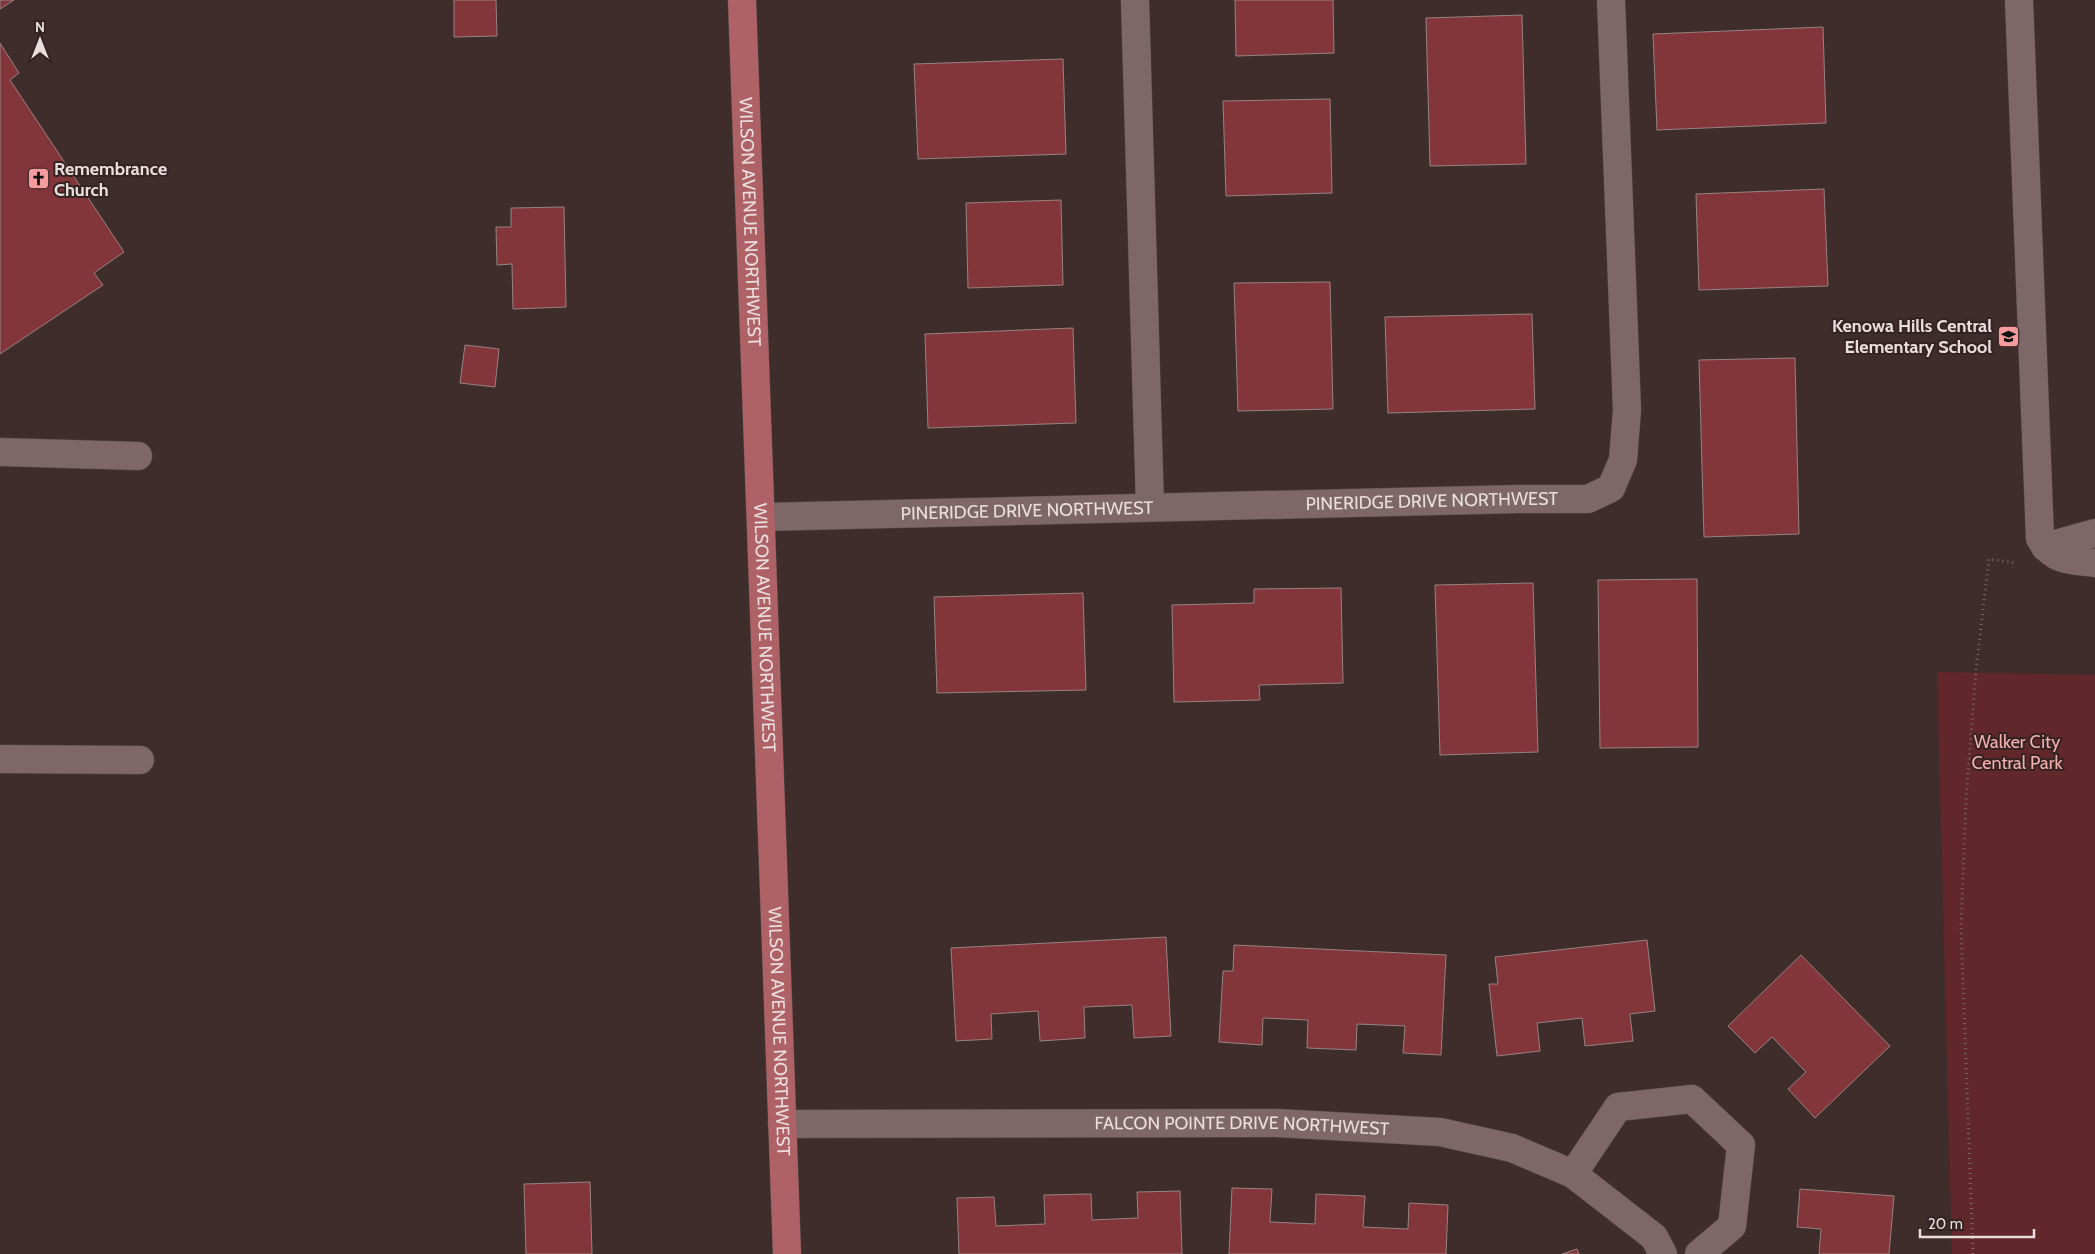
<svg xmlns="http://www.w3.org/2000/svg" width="2095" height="1254" viewBox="0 0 2095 1254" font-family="Cabin,sans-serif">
	<rect width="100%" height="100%" fill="#3f2d2c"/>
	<path fill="#62272a" d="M1937,672L2095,675V1254H1952Z"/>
	<path fill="#83363a" stroke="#988282" d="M0,0H14L0,9Z
		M454,0H496L497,36L454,37Z
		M1235,0H1333L1334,53L1236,56Z
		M1522,15L1526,164L1430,166L1426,18Z
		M1823,27L1826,123L1657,130L1653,34Z
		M0,43L19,73L10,80L124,252L94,273L103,285L0,354Z
		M1063,59L1066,154L918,159L914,64Z
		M1330,99L1332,193L1226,196L1223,101Z
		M1824,189L1828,286L1699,290L1696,194Z
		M1061,200L1063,285L968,288L966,203Z
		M564,207L566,307L513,309L512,264L497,265L496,227H511V208Z
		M1330,282L1333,409L1238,411L1234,283Z
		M1532,314L1535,409L1388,413L1385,317Z
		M1073,328L1076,423L928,428L925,334Z
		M465,345L499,349L495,387L460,383Z
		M1795,358L1799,534L1704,537L1699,360Z
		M1697,579L1698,747L1600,748L1598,580Z
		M1533,583L1538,752L1440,755L1435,585Z
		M1341,588L1343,683L1259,685L1260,700L1174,702L1172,605L1254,603V589Z
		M1083,593L1086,690L937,693L934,597Z
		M1166,937L1171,1036L1134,1038L1132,1005L1084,1007L1085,1038L1040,1041L1038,1011L991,1014L992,1039L956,1041L951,948Z
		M1647,940L1655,1011L1630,1014L1633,1041L1585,1046L1582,1018L1537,1023L1540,1051L1497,1056L1489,984H1498L1495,957Z
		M1234,945L1446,955L1441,1055L1403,1053L1405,1026L1357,1024L1356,1050L1307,1048L1308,1020L1263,1018L1262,1045L1219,1042L1223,971H1233Z
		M1801,955L1890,1046L1815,1118L1788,1089L1806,1072L1772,1037L1755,1053L1728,1026Z
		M590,1182L592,1254H526L524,1184Z
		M1232,1188L1272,1189L1270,1222L1315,1224L1316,1194L1365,1196L1363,1227L1408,1229L1409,1203L1448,1205L1446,1254H1229Z
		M1800,1189L1894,1196L1889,1254H1819L1821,1229L1797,1227Z
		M1180,1191L1182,1254H959L957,1198L994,1197L996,1226L1045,1224L1044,1195L1091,1194L1092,1220L1138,1218L1137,1192Z
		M1577,1249L1579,1254H1562Z"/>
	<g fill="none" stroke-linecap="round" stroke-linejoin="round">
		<defs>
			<g id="minor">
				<path d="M1135,0L1150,507"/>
				<path d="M2019,0L2040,538C2053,562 2071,560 2095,563"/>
				<path d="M0,452L138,456"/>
				<path id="s1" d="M761,517L1519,499H1588L1611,488L1623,460L1627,410L1611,0"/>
				<path d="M2045,547L2095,533"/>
				<path d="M0,759L140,760"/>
				<path id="s2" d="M782,1124L1277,1123L1440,1132L1512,1148L1573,1174L1654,1237L1663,1254"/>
				<path d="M1573,1174L1618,1107L1692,1099L1741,1145L1732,1226L1699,1254"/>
			</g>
			<g id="major">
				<path id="s3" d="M742,0L787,1254"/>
			</g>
		</defs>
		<use href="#minor" stroke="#584949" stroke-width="29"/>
		<use href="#major" stroke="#584949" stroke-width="29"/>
		<path stroke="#796968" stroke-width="3" stroke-dasharray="1 4" stroke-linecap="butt" d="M1973,1254L1961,927L1966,800L1976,669L1989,559L2016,563"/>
		<use href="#minor" stroke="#7d6867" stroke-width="28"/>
		<use href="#major" stroke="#ae6265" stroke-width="28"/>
	</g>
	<defs>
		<symbol id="church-square" viewBox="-11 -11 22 22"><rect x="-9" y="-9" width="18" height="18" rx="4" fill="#f59b9c" stroke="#342323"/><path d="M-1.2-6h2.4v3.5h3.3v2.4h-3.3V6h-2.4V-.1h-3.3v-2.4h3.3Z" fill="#111"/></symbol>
		<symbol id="school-square" viewBox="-11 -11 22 22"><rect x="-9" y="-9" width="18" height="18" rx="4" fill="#f59b9c" stroke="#342323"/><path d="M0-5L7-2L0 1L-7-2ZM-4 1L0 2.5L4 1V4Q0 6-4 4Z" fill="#111"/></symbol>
	</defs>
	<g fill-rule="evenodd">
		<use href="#church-square" x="26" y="166" width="25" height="25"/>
		<use href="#school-square" x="1996" y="324" width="25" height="25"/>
	</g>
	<g text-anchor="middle" stroke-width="4" stroke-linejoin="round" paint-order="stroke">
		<g font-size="18" font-weight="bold" fill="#e9dddd" stroke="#342323" text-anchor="start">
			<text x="54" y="175">Remembrance<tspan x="54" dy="21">Church</tspan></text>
			<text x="1992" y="332" text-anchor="end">Kenowa Hills Central<tspan x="1992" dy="21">Elementary School</tspan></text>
		</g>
		<g font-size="18" fill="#e9dddd" stroke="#342323">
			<text dy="6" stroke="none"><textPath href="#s3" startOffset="222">WILSON AVENUE NORTHWEST</textPath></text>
			<text dy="6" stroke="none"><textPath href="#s1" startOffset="671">PINERIDGE DRIVE NORTHWEST</textPath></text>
			<text dy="6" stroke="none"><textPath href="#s1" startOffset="266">PINERIDGE DRIVE NORTHWEST</textPath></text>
			<text dy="6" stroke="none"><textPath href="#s3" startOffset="628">WILSON AVENUE NORTHWEST</textPath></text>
			<text dy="6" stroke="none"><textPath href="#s3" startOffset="1032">WILSON AVENUE NORTHWEST</textPath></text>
			<text dy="6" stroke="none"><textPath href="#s2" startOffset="460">FALCON POINTE DRIVE NORTHWEST</textPath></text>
		</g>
		<g font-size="18" fill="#f5afaf" stroke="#342323">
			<text x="2017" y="748">Walker City<tspan x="2017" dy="21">Central Park</tspan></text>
		</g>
	</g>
	<g transform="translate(40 40)" stroke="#342323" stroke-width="4" paint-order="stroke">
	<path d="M0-4L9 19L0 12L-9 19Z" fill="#e9dddd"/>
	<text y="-8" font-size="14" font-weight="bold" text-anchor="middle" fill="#e9dddd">N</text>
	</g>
	<path d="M1920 1229v8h114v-8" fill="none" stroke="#e9dddd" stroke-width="2.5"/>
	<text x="1928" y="1229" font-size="15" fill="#e9dddd" stroke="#342323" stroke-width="4" paint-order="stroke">20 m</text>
</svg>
